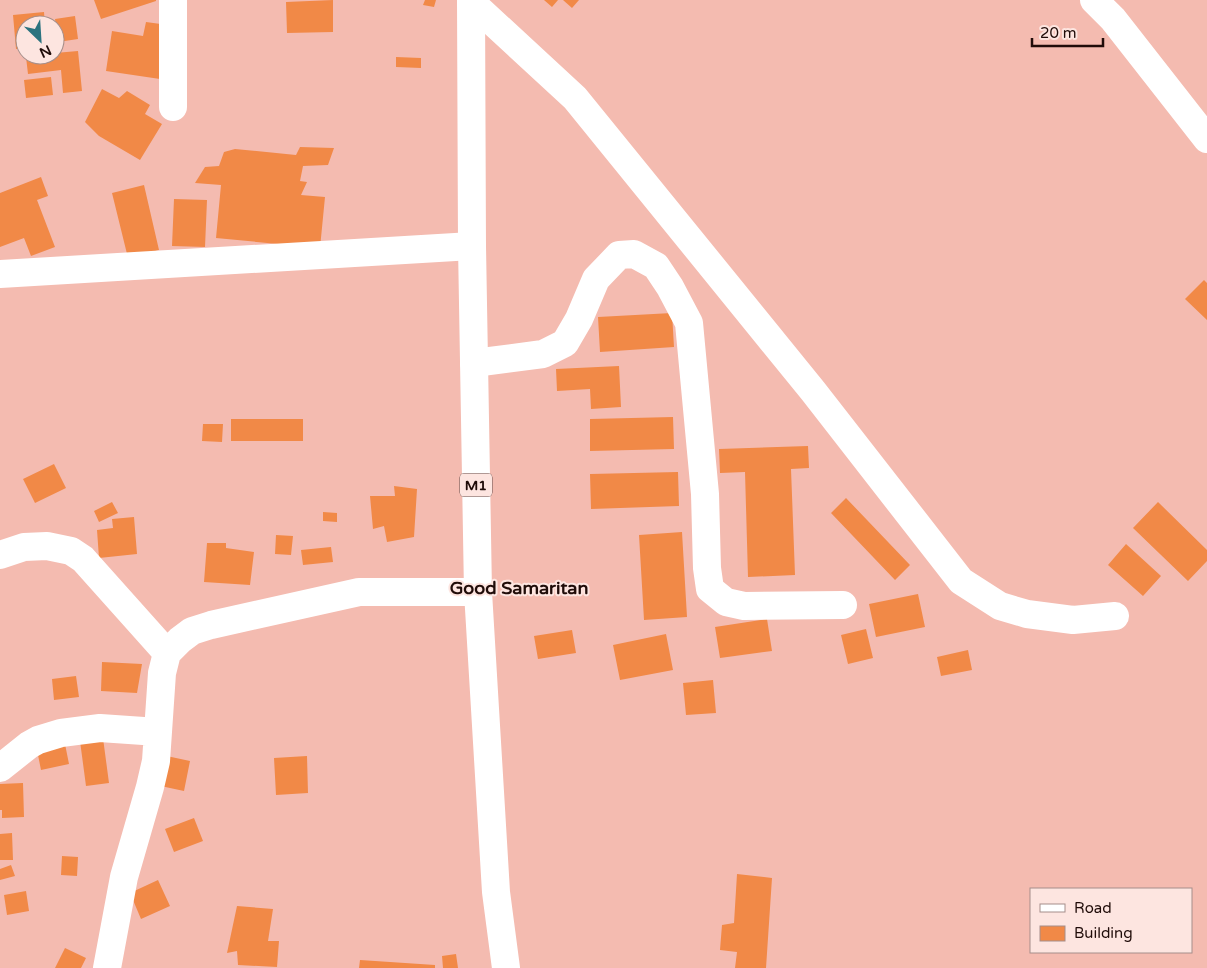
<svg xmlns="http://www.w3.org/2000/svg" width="1207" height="968" viewBox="0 0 1207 968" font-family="'Varela Round',sans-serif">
	<rect width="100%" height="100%" fill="#f4bbb0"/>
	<path fill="#f18947" d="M94,0H156V1L101,19Z
		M333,0V32L287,33L286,2Z
		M425,0H436L434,7L423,5Z
		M544,0H558L552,7Z
		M563,0H579L572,8Z
		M44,12L45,25H25V48L16,49L13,15Z
		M75,16L78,39L58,42L55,19Z
		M146,22L168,25L160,79L106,71L112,31L143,36Z
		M78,51L82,91L63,93L61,70L28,74L26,57L55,55V53Z
		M396,57L421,58V68L396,67Z
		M51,77L53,95L26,98L24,80Z
		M102,89L119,98L127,91L150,105L145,114L162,124L140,160L99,136L85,122Z
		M300,147L334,148L328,165L303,166L300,181L307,182L301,195L325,197L320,248L216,238L221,185L195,183L205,167L219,166L224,152L235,149L296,155Z
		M41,177L48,196L37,200L55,247L31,256L24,238L0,247V193Z
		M144,185L159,250L128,258L112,193Z
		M174,199L207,200L205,247L172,246Z
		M1204,280L1207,283V320L1185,299Z
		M672,313L674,347L600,352L598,317Z
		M619,366L621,407L591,409L590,389L557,391L556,369Z
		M673,417L674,449L590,451V419Z
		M231,419H303V441H231Z
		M203,424H223L222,442L202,441Z
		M808,446L809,468L791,469L795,575L748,577L745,472L720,473L719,449Z
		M54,464L66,488L35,503L23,479Z
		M678,472L679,506L591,509L590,474Z
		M394,486L417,489L414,537L387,542L384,526L373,529L370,496H395Z
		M846,498L910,565L895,580L831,513Z
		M112,502L118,513L99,522L94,511Z
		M1158,502L1207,550V561L1188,581L1133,528Z
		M323,512L337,513V522L323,521Z
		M134,517L137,554L99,558L97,530L113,528L112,519Z
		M682,532L687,617L644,620L639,535Z
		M276,535L293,536L291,555L275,554Z
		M207,543H226V548L254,552L250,585L204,582Z
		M1126,544L1161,576L1143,596L1108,565Z
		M331,547L333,562L303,565L301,550Z
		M918,594L925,627L876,637L869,604Z
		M767,619L772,651L720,658L715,627Z
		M866,629L873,658L848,664L841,635Z
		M572,630L576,653L538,659L534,636Z
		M666,634L673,670L620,680L613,645Z
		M968,650L972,670L941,676L937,657Z
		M102,662L142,664L137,693L101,691Z
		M76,676L79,697L54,700L52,679Z
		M713,680L716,713L686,715L683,683Z
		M103,738L109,783L86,786L80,741Z
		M64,739L69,764L41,770L36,745Z
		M162,755L190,761L184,791L156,785Z
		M307,756L308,793L276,795L274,758Z
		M23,783L24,817L2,818V810H0V784Z
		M194,818L203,841L174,852L165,829Z
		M12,833L13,860H0V834Z
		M62,856L78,857L77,876L61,875Z
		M11,865L15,876L0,880V869Z
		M737,874L772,878L766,968H735L737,952L720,950L722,925L734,923Z
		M158,880L170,906L141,919L130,893Z
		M26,891L29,911L7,915L4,895Z
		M237,906L273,909L268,941H279L277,967L238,965L237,951L227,953Z
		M65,948L86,958L81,968H55Z
		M456,954L458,968H443L442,956Z
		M360,960L435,965V968H359Z"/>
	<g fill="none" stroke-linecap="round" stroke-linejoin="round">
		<path stroke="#fff" stroke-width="28" d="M1094,0L1113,19L1207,139
			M471,2L575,98L813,391L961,581L1000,606L1027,614L1073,620L1115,616
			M173,107V0
			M0,274L472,246
			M474,363L543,354L565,343L579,319L596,279L619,255L634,254L656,266L670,287L689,323L705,494L707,568L710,589L726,602L744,606L843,605
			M0,555L24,547L47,546L71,551L83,559L167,653
			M0,768L29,745L38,740L61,733L100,728L158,732
			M107,968L124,877L150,787L156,761L162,673L167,653L180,640L192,631L211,625L359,592H478"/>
		<path stroke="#fff" stroke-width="28" d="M471,0L472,246L478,592L496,892L506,968"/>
	</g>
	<g text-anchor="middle" stroke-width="4" stroke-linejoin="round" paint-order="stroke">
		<rect fill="#fde5e0" stroke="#624d4a" stroke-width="1" x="460" y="473.5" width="32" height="23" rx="4"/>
		<g font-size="14" font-weight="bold" fill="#200c09">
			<text x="476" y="490">M1</text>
		</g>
		<g font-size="18" font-weight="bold" fill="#200c09" stroke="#fde5e0">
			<text x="519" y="594">Good Samaritan</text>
		</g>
	</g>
	<rect x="1030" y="888" width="162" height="65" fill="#fde5e0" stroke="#a58e8a"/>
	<rect x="1040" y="904" width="25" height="8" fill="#ffffff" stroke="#a58e8a"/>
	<text x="1074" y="913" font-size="15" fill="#200c09">Road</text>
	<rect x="1040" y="926" width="25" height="15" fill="#f18947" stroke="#a58e8a"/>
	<text x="1074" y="938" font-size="15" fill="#200c09">Building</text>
	<g transform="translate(40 40) rotate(155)"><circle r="24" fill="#fde5e0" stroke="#a58e8a"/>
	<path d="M0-4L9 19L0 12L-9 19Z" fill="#2c737f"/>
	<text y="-8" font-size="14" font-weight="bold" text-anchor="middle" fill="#200c09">N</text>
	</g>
	<path d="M1032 38v8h71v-8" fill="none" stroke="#200c09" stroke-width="2.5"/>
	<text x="1040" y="38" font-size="15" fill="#200c09" stroke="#fde5e0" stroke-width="4" paint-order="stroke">20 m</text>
</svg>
